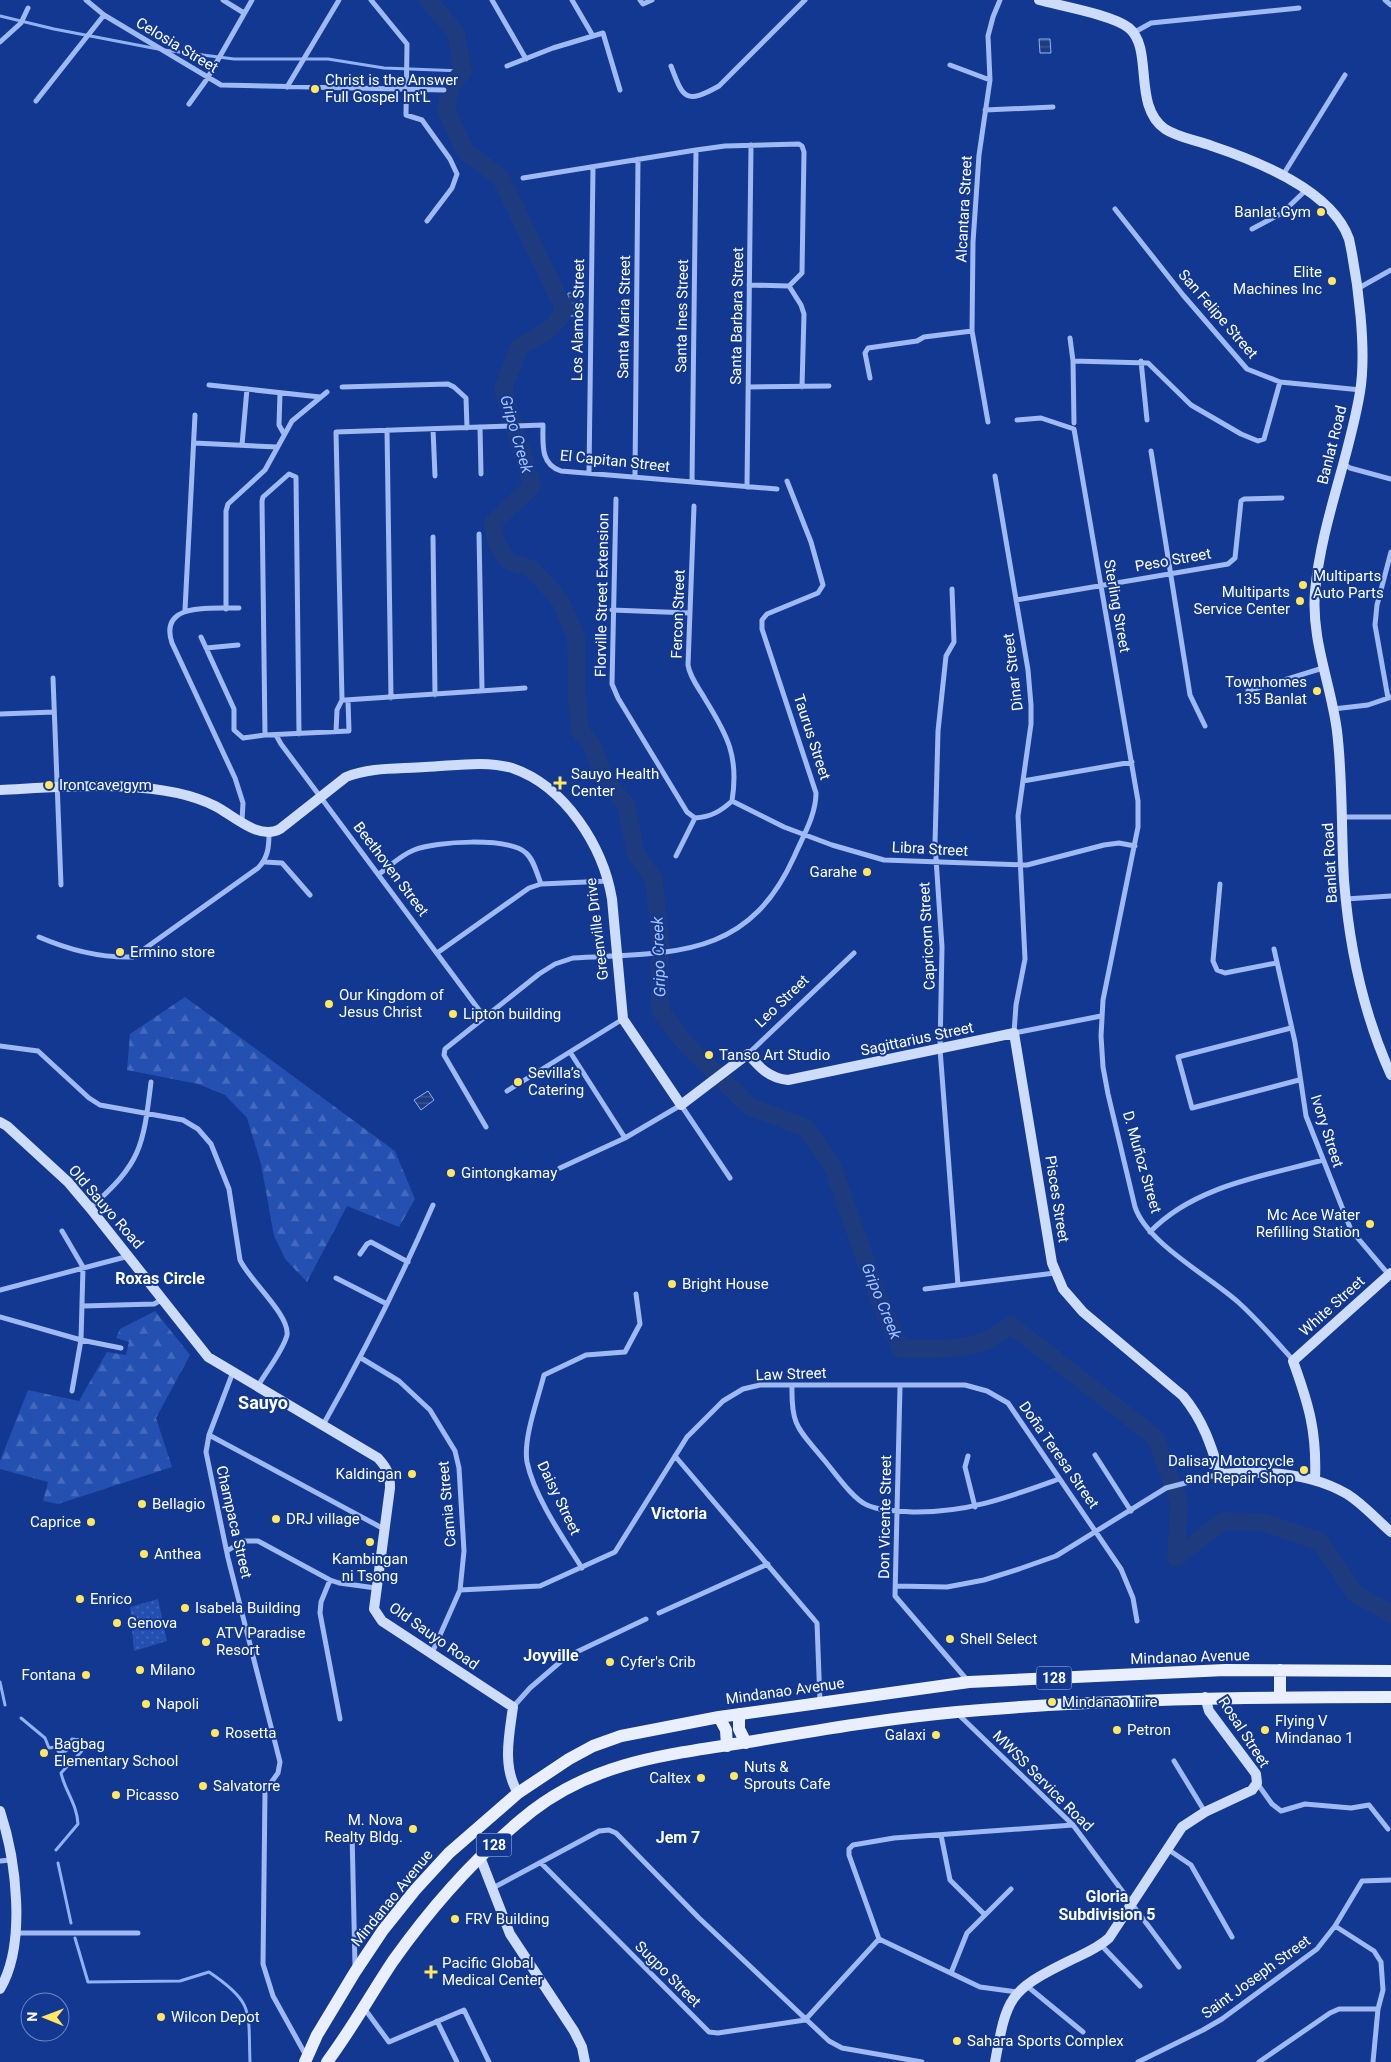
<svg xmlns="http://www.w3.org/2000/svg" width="1391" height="2062" viewBox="0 0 1391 2062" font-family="Roboto,sans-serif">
	<defs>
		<pattern id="forest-firs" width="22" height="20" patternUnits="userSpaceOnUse" patternTransform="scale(1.25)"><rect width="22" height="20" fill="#2450b1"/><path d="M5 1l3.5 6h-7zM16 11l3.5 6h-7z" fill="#456abd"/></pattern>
		<pattern id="park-dots" width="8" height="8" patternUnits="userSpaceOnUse" patternTransform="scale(1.25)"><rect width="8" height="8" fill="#2450b1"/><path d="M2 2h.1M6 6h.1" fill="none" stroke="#456abd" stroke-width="1.8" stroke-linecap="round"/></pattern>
		<pattern id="water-rules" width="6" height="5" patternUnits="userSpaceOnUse" patternTransform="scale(1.25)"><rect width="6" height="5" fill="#1e3b7f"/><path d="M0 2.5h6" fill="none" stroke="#405892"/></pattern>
	</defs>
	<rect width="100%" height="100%" fill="#123892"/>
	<path fill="url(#forest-firs)" d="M185,997L395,1151L415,1199L399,1227L347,1206L307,1282L286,1260L274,1236L261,1164L247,1118L225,1095L198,1084L127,1070L130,1034Z
		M155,1311L190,1355L156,1418L172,1467L58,1504L43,1501L48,1482L0,1469V1461L28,1390L79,1401L107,1352L126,1355L129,1342L116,1338L120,1329Z"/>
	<path fill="url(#park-dots)" d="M158,1599L167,1641L134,1651L130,1607Z"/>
	<path fill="url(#water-rules)" stroke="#91b1f5" d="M1039,39H1050L1051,53H1040Z
		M568,293H581V316H568Z
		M428,1091L434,1100L421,1110L414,1100Z"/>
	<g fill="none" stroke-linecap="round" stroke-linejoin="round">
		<path stroke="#91b1f5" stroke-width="3" d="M0,16L54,29L158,49
			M164,50L234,59H328L384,68L463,71
			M0,1682L5,1705
			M21,1718L45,1738L49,1748L55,1747L59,1752L66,1751L72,1739L80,1740L84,1747L81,1752L61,1773C65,1791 77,1804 78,1824L56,1850
			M58,1863L71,1923
			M75,1938L88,1982L180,1981L209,1972C255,2003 248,2011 250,2062"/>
		<path stroke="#1e3b7f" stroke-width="18" d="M428,0L456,33L463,71L452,84L446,109L465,151L501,178L564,309C556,330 537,336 519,347L503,389L532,486L493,523L496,542L508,561L532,569L560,600L576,637L577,702L580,731L591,743L606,782L626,804L636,854L654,880L660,937V1010L685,1043L749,1106L806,1128L832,1165L879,1299L901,1349C929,1349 960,1351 988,1340C996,1336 1004,1330 1011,1325L1156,1438L1179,1502L1176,1558L1223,1521L1262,1522L1319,1541L1356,1594L1391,1614"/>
		<path stroke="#9fb9f2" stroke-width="5" d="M86,0L104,15L221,85L444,90
			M223,0L244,13
			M371,0L407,44L406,115L422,120L450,159L457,174L452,188L427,221
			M492,0L526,59
			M572,0L593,36
			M640,0L643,4L652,0
			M1385,0L1391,5
			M1133,33L1151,23L1299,8
			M0,42L21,23L28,8
			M950,65L990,80
			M507,66L553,48L603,33L620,90
			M671,66C683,98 685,105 719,86L805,0
			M287,87L339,0
			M36,101L104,15
			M189,104L207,79L252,0
			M985,110L1053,107
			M1283,175L1345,75
			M523,178L696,150L725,146L799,144L802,146L804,152L802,273L789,286L749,285
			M1115,209L1183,295L1247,369L1280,382L1361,390
			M1252,229L1282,213L1306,190
			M789,286L801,305L804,314L802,387
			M1357,289L1391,270
			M1070,338L1073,361L1074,423
			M1073,361L1148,363L1191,405L1241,434L1258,441L1264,439L1280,382
			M1141,361L1147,420
			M870,378L865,353L868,348L917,341L924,337L972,331
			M209,385L320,397
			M342,387L448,384L454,387L466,398L467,428
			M748,387L829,386
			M280,393L279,425L284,434
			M1017,420L1041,418L1074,429L1138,801V827L1103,1000L1101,1036L1103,1067L1108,1094L1135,1207C1147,1243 1209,1276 1238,1302C1258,1320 1275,1340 1293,1360
			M988,422L972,331L973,242L979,155L990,80L988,36L993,17L1000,0
			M480,427L481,474
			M433,429L435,476
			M387,430L391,698
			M194,443L277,447
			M242,445L247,389
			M1151,451L1190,695L1205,726
			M1344,464L1350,468L1391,479
			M589,473L593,167
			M635,476L638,159
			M995,476L1028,670L1031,705V724L1018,816L1025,959L1016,1005L1014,1033L1101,1016
			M692,482L696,150
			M747,487L751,145
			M616,499L612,684L618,698L687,812L695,818
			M694,506L688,665C690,678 699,688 705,699C728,736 739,757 732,801
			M479,534L482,690
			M433,537L435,695
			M952,589L954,642L946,656L938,731L935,844L942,947L940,1049L958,1285
			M1016,600L1228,564L1235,558L1241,501L1244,499L1282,498
			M239,608C214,609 158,601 172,643L235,778L243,803L242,821
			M226,609V511L228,504L265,470L292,421L327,392
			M185,610L195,415
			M612,610L690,613
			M201,637L234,709V730L243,738L265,735L349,731L348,700
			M206,648L238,645
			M53,678L61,885
			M1248,691L1323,668
			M1388,698L1375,625L1377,605L1391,552
			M345,700L525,688
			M1333,709L1368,705L1391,697
			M0,714L54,712
			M336,732L337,710L342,700L336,432L543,425C543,444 540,464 561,471L777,489
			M265,735L262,501L263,497L289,474L296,477L299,734
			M276,735L281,744L485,1018
			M1023,781L1132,762
			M732,801L784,827L832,845L884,860L1027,865L1104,845L1119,843L1135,846
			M1342,817H1391
			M695,818C711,817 721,811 732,801
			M676,856L695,818
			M265,862L282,863L310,895
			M379,874C390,866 401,855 414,850C435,841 509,837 526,853C534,860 537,874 541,884
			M1220,884L1213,961L1217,970L1225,973L1276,963
			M1346,899L1391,896
			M39,937C69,950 100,958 133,957L258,868C268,858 269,847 269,833
			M1274,949L1295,1042L1306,1116L1351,1230L1389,1275
			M437,953L529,888L541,884L608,881
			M1291,1028L1178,1057L1192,1108L1299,1080
			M0,1046L38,1051L89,1098L100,1105L183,1120L198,1129L211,1144L229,1189L240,1260C249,1280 290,1315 287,1335C284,1349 266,1372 258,1386
			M570,1052L625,1138
			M748,1054L854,953
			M507,1091L623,1019
			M486,1127L444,1055L445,1049L539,974L555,964L573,958C671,952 747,961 794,857C803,836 816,815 816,793L762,629V620L767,614L818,593L823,585L811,542L787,481
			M560,1168L625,1138L681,1105L730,1178
			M90,1208C141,1163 143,1148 151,1082
			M62,1231L83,1267L81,1340L72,1391
			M1150,1232C1194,1186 1264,1176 1323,1160
			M360,1254L367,1244L371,1242L408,1262
			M336,1278L387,1304
			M925,1289L1055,1273
			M0,1290L129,1256
			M83,1306L154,1304L163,1299
			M0,1317L81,1340L121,1348
			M361,1358L399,1381L430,1410L455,1451L459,1468L464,1551L460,1590L432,1653
			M233,1372L209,1435L206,1452L228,1558L280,1762L278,1773L265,1791L263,1964L273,1996L304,2052
			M792,1385C791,1428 799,1429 825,1461C835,1473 853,1499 867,1505C880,1511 898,1511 912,1512C967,1513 1009,1497 1059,1479
			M900,1386L895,1596L968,1681
			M323,1425C363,1354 400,1281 433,1205
			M209,1435L384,1529
			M1095,1455L1131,1511
			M675,1456L817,1623L820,1702
			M968,1456L965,1467L975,1507
			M227,1551L243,1541H258L330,1580L339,1583L376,1588
			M582,1568C563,1538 534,1496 527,1462C523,1438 538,1399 544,1375L586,1355L625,1352L640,1324L636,1294
			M330,1580L321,1602L320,1613L340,1719
			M896,1586L947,1587L984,1580L1019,1569L1056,1556L1166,1488L1220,1474
			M460,1590L540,1586L615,1552L687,1437L723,1401L743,1389L760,1385H965L987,1391L1008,1403L1121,1569L1133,1598L1137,1621
			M659,1613L768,1564
			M513,1707L530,1688L566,1657L646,1619
			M958,1714L1073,1825L1179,1967
			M1174,1761L1205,1812
			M1257,1783L1272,1804L1281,1811L1305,1804L1351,1808L1369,1805L1388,1829
			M352,1832L355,1966
			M941,1835L950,1880L984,1914
			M1166,1848L1191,1865L1232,1937
			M0,1861L11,1860
			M541,1863L709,2032L718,2033L805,2020
			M491,1889L599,1831L609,1830L616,1833L699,1918L829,2041L842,2048L922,2062
			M1335,1926L1374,1951L1381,1962L1383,1990L1378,2009L1373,2062
			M16,1933H138
			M879,1939L849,1855V1849L853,1845L894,1838L1073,1825
			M879,1939L980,1987L1017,1992
			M1101,1945L1140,1986
			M951,1973L967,1933L1011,1889
			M1027,1986L1083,2032
			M364,2008L389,2042L464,2010L489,2062
			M805,2020L879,1939
			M437,2021L457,2062
			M1138,2062L1203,2030L1222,2019L1317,1949L1335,1926L1362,1881L1391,1880
			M1259,2062L1330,2013L1339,2009H1378"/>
		<path stroke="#cedcfc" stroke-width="10" d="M1039,0C1061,6 1113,15 1129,28C1154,49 1132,106 1165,129C1179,138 1196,140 1212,146C1257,161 1332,190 1349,239C1358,281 1367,350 1360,392C1349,459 1321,524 1315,592C1311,640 1331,684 1337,731C1343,780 1341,831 1344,880C1349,946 1364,1015 1391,1075
			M0,790C62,787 159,777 215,806C233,815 259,841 280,829L346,777C370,767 399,769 425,767C453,766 485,760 512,768C565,786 603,846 612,899L623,1019L681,1105L748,1054C760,1068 769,1078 788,1080L1014,1033L1052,1263L1063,1289L1083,1312L1183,1396C1203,1420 1211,1445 1220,1474C1263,1470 1310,1472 1347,1494C1363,1504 1377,1520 1391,1532
			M0,1122L7,1126L68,1182L90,1208L208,1357L378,1458C387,1468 390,1474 390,1488L374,1609L382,1621L513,1707C509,1736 502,1767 518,1793
			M1315,1480C1317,1432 1309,1405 1293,1361L1391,1273
			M0,1811C16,1859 27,1944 0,1989
			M480,1857L510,1934L574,2031L582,2047L585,2062
			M995,2062C1007,1997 1008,1991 1069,1961C1083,1954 1097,1949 1109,1938L1182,1827L1205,1812L1252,1790L1257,1783L1256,1774L1209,1711L1205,1697"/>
		<path stroke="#eaefff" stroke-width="12" d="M1280,1697V1670
			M739,1714V1729L746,1743
			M719,1717L726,1730L727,1746
			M305,2062L317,2035L355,1972L383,1930L415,1890L449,1853L518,1793L569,1759L593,1746L621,1736L719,1717L969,1682L1225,1670L1391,1671
			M327,2062C351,2030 371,1994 393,1961C432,1906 479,1853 532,1811C601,1758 677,1754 760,1740C825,1729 891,1718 957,1712C1101,1699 1246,1697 1391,1697"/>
	</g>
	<g fill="#ffe760" stroke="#123892" stroke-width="2">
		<circle cx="315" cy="89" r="5"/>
		<circle cx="1321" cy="212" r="5"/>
		<circle cx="1332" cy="281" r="5"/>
		<circle cx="1303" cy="585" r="5"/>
		<circle cx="1300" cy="601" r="5"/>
		<circle cx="1317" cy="691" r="5"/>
		<path d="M557.5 775.5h5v5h5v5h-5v5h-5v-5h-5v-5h5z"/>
		<circle cx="49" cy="785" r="5"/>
		<circle cx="867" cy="872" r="5"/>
		<circle cx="120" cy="952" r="5"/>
		<circle cx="329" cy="1004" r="5"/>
		<circle cx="453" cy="1014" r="5"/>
		<circle cx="709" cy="1055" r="5"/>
		<circle cx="518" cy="1082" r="5"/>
		<circle cx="451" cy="1173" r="5"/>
		<circle cx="1370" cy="1224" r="5"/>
		<circle cx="672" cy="1284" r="5"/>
		<circle cx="1304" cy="1470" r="5"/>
		<circle cx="412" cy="1474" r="5"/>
		<circle cx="142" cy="1504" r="5"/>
		<circle cx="276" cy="1519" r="5"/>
		<circle cx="91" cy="1522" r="5"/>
		<circle cx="370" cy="1542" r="5"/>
		<circle cx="144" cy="1554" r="5"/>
		<circle cx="80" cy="1599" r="5"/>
		<circle cx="185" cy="1608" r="5"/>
		<circle cx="117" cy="1623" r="5"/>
		<circle cx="950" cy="1639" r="5"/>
		<circle cx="206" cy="1642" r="5"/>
		<circle cx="610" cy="1662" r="5"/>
		<circle cx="140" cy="1670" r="5"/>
		<circle cx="86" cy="1675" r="5"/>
		<circle cx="1052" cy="1702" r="5"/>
		<circle cx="146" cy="1704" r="5"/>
		<circle cx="1117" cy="1730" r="5"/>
		<circle cx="1265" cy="1730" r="5"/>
		<circle cx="215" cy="1733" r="5"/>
		<circle cx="936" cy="1735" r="5"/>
		<circle cx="44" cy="1753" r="5"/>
		<circle cx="734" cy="1776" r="5"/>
		<circle cx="701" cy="1778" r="5"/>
		<circle cx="203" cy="1786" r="5"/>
		<circle cx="116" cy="1795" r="5"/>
		<circle cx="413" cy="1829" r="5"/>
		<circle cx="455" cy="1919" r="5"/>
		<path d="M428.5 1964.5h5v5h5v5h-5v5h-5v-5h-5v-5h5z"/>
		<circle cx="161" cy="2017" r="5"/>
		<circle cx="957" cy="2041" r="5"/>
	</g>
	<g text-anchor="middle" stroke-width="4" stroke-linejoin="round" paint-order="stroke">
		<g fill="#123892" stroke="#b8c3de" stroke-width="1">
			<rect x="1036.5" y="1666.5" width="35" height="23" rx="4"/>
			<rect x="476.5" y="1833.5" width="35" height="23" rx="4"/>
		</g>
		<g font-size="14" font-weight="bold" fill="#fff">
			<text x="1054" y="1683">128</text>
			<text x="494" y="1850">128</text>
		</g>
		<g font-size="15" fill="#fff" stroke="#123892">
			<text transform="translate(177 45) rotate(31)" y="5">Celosia Street</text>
			<text transform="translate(964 209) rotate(-87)" y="5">Alcantara Street</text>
			<text transform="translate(1218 314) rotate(49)" y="5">San Felipe Street</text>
			<text transform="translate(682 316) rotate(-89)" y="5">Santa Ines Street</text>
			<text transform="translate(737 316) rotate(-89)" y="5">Santa Barbara Street</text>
			<text transform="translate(624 317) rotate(-89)" y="5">Santa Maria Street</text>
			<text transform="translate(578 320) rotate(-89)" y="5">Los Alamos Street</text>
			<text transform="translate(1332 445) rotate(-76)" y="5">Banlat Road</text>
			<text transform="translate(615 461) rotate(6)" y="5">El Capitan Street</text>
			<text transform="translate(1173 560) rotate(-10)" y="5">Peso Street</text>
			<text transform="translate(602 595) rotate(-89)" y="5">Florville Street Extension</text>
			<text transform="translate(1117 606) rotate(80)" y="5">Sterling Street</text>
			<text transform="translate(678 614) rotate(-88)" y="5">Fercon Street</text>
			<text transform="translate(1013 672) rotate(-97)" y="5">Dinar Street</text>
			<text transform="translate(812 737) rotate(72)" y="5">Taurus Street</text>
			<text transform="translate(930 849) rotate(3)" y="5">Libra Street</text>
			<text transform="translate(1330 863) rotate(-93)" y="5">Banlat Road</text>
			<text transform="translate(391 869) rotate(53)" y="5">Beethoven Street</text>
			<text transform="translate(597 929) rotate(-97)" y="5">Greenville Drive</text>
			<text transform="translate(927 936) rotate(-93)" y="5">Capricorn Street</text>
			<text transform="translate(782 1001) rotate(-44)" y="5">Leo Street</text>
			<text transform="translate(917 1039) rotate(-12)" y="5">Sagittarius Street</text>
			<text transform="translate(1327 1131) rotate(72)" y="5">Ivory Street</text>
			<text transform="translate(1142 1162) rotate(74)" y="5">D. Muñoz Street</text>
			<text transform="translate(1057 1199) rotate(81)" y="5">Pisces Street</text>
			<text transform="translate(106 1207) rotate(49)" y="5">Old Sauyo Road</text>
			<text transform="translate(1332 1306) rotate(-42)" y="5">White Street</text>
			<text transform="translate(791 1374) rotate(-2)" y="5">Law Street</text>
			<text transform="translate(1059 1455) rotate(55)" y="5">Doña Teresa Street</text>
			<text transform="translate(559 1498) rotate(64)" y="5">Daisy Street</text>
			<text transform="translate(447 1504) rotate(-95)" y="5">Camia Street</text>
			<text transform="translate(885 1517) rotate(-89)" y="5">Don Vicente Street</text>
			<text transform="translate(234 1522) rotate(77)" y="5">Champaca Street</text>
			<text transform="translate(434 1636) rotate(35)" y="5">Old Sauyo Road</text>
			<text transform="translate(1190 1657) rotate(-2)" y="5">Mindanao Avenue</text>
			<text transform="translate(785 1691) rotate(-8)" y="5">Mindanao Avenue</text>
			<text transform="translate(1244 1732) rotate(57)" y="5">Rosal Street</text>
			<text transform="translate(1043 1781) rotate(45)" y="5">MWSS Service Road</text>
			<text transform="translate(392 1898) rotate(-51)" y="5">Mindanao Avenue</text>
			<text transform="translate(668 1974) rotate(45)" y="5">Sugpo Street</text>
			<text transform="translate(1256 1977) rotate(-36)" y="5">Saint Joseph Street</text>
		</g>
		<g font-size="15" fill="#fff" stroke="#123892" text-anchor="start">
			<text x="325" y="85">Christ is the Answer<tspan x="325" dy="17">Full Gospel Int'L</tspan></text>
			<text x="1311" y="217" text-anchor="end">Banlat Gym</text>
			<text x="1322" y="277" text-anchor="end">Elite<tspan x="1322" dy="17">Machines Inc</tspan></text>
			<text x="1313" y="581">Multiparts<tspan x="1313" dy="17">Auto Parts</tspan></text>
			<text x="1290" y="597" text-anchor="end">Multiparts<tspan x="1290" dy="17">Service Center</tspan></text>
			<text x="1307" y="687" text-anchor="end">Townhomes<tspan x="1307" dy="17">135 Banlat</tspan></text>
			<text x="571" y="779">Sauyo Health<tspan x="571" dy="17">Center</tspan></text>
			<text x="59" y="790">Iron cave gym</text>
			<text x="857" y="877" text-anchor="end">Garahe</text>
			<text x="130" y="957">Ermino store</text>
			<text x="339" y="1000">Our Kingdom of<tspan x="339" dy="17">Jesus Christ</tspan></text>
			<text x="463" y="1019">Lipton building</text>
			<text x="719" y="1060">Tanso Art Studio</text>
			<text x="528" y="1078">Sevilla’s<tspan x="528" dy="17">Catering</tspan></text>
			<text x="461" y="1178">Gintongkamay</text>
			<text x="1360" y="1220" text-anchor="end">Mc Ace Water<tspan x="1360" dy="17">Refilling Station</tspan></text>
			<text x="682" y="1289">Bright House</text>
			<text x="1294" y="1466" text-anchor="end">Dalisay Motorcycle<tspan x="1294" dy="17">and Repair Shop</tspan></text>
			<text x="402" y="1479" text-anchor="end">Kaldingan</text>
			<text x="152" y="1509">Bellagio</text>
			<text x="286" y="1524">DRJ village</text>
			<text x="81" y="1527" text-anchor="end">Caprice</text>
			<text x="154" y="1559">Anthea</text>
			<text x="370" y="1564" text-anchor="middle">Kambingan<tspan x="370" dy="17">ni Tsong</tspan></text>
			<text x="90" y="1604">Enrico</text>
			<text x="195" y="1613">Isabela Building</text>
			<text x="127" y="1628">Genova</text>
			<text x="216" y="1638">ATV Paradise<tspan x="216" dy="17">Resort</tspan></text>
			<text x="960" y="1644">Shell Select</text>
			<text x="620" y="1667">Cyfer's Crib</text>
			<text x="150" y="1675">Milano</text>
			<text x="76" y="1680" text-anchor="end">Fontana</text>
			<text x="1062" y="1707">Mindanao Tire</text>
			<text x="156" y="1709">Napoli</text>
			<text x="1275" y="1726">Flying V<tspan x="1275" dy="17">Mindanao 1</tspan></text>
			<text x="1127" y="1735">Petron</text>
			<text x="225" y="1738">Rosetta</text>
			<text x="926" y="1740" text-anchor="end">Galaxi</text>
			<text x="54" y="1749">Bagbag<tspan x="54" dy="17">Elementary School</tspan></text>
			<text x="744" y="1772">Nuts &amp;<tspan x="744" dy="17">Sprouts Cafe</tspan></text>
			<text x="691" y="1783" text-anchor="end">Caltex</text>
			<text x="213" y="1791">Salvatorre</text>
			<text x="126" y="1800">Picasso</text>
			<text x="403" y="1825" text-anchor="end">M. Nova<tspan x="403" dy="17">Realty Bldg.</tspan></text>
			<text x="465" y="1924">FRV Building</text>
			<text x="442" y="1968">Pacific Global<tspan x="442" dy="17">Medical Center</tspan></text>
			<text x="171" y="2022">Wilcon Depot</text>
			<text x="967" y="2046">Sahara Sports Complex</text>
		</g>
		<g font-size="16" font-style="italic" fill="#abc4f9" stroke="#123892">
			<text transform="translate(517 434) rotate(74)" y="6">Gripo Creek</text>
			<text transform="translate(658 957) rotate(-92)" y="6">Gripo Creek</text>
			<text transform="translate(882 1301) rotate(68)" y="6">Gripo Creek</text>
		</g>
		<g font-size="16" font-weight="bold" fill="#fff" stroke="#123892">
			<text x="160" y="1284">Roxas Circle</text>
			<text x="679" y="1519">Victoria</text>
			<text x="551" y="1661">Joyville</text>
			<text x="678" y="1843">Jem 7</text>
			<text x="1107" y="1902">Gloria<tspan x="1107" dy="18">Subdivision 5</tspan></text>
		</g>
		<g font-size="18" font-weight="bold" fill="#fff" stroke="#123892">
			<text x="263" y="1409">Sauyo</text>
		</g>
	</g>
	<g transform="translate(45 2017) rotate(271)"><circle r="24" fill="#123892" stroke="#7188be"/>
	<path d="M0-4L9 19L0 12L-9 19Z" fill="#ffe760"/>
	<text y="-8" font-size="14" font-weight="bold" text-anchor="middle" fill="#ffffff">N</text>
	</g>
</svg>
